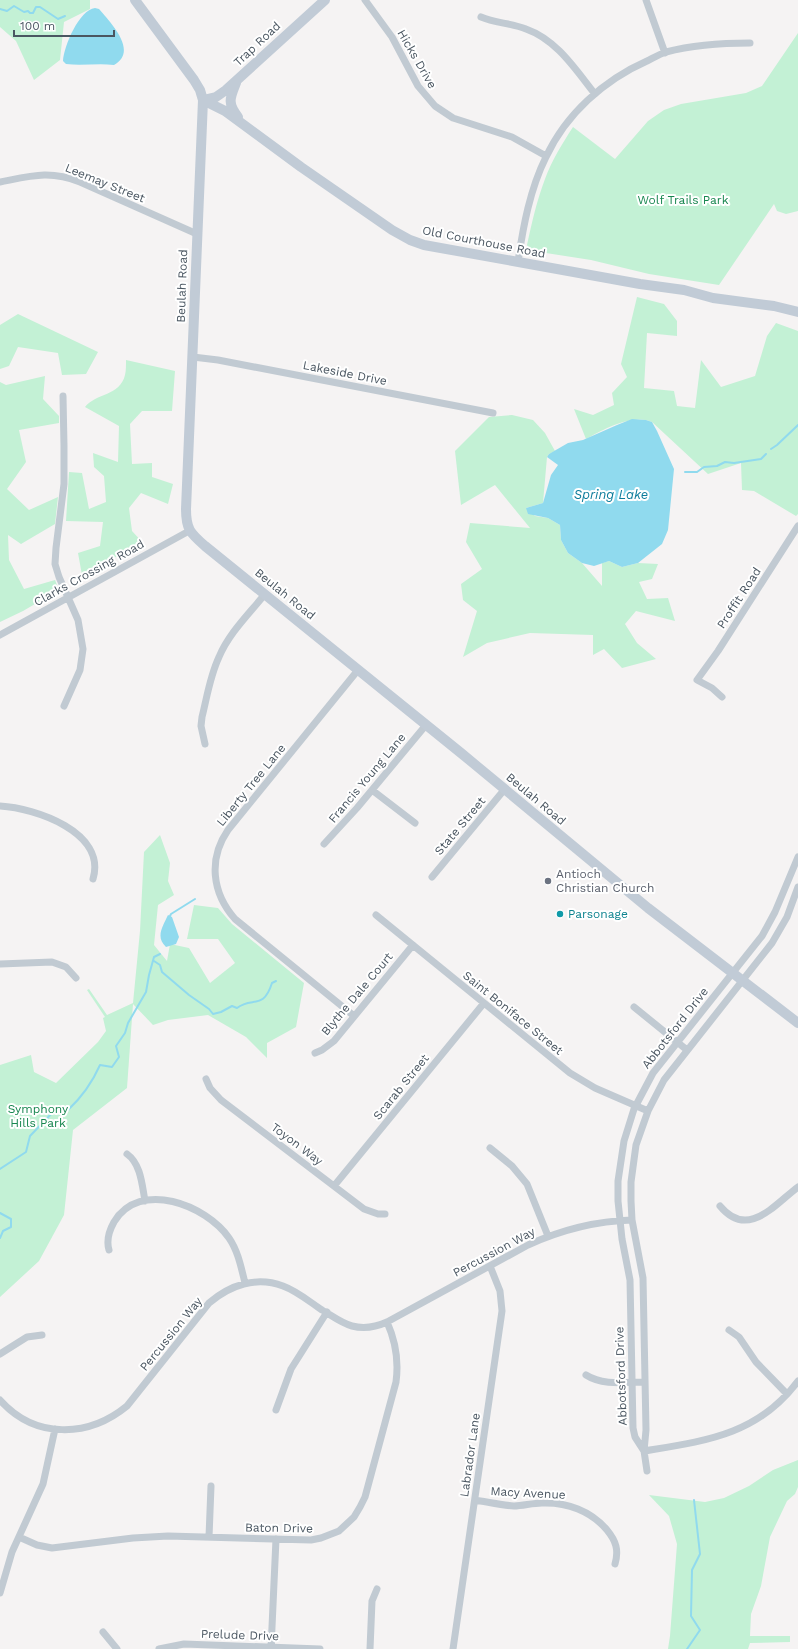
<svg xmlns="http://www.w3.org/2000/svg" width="798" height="1649" viewBox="0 0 798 1649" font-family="'Work Sans',sans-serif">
	<rect width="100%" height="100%" fill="#f5f3f3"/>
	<path fill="#c3f1d5" d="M0,0H90V9L64,22L60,60L34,80L16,41L0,27Z
		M798,33V211L786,214L777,211L774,204L719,285L649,274L591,260L533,251L529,249L527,245C532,222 537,200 545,179C552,160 562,144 573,127L615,159L648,121L664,110L681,104L746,93L762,86Z
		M637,297L664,304L677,321V336L647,333L644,388L674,391L677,406L695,408L701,360L721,387L755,376L767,336L776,323L798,331V514L796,516L754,491L742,490L741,463L708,474L652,422C633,413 602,430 586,439L574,409L593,415L614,405L612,393L627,377L621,364Z
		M18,314L98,352L86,374L62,375L58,353L18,347L9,366L0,369V325Z
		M126,360L175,371L172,411H142L130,424L132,464L152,463V477L173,484L168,504L141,493L129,508L132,531L144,544L107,561L82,575L78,553L100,546L103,522L66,521L69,472L82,473L89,509L106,502L104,476L94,467L93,453L118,462L119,426L85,407C96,393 120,396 125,375C126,371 126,365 126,360Z
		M45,376L43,399L59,416V423L19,430L26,462L7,489L29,510L58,497L55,524L21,544L8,535L9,560L24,589L55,580L59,590L23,611L0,622V382L6,385Z
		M512,415L533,420L545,433L555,451L549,454L547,457L543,503L526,508L535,516L548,518L560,525L561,540L568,553L582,563L602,586V563L609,561L622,567L638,563L658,564L652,579L639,582L647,599L668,598L675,621L636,611L625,624L637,643L656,659L622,668L604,649L593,655V635L530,633L487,643L463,657L477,611L463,600L461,584L482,569L466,542L470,523L530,528L495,485L461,505L455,451L489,417Z
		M160,835L170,863L168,881L174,895L158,905L154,945L167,961L170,944L189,948L210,983L235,963L218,939H187L194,905L218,908L232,924L304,983L296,1027L267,1043V1058L246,1037L208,1015L168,1020L153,1025L133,1004L127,1088L73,1130L64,1215L39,1261L0,1297V1065L31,1055L34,1072L56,1083L98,1042L106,1031L103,1018L105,1017L87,990L89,989L107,1015L133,1003L140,931L144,852Z
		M798,1460V1487L795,1494L787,1501L770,1537L761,1586L751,1614L750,1636H790V1642L750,1643L748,1649H668L670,1636L677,1544L669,1516L649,1495L705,1502L724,1498L749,1486L773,1470Z"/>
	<path fill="#90daee" d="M95,8L99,9C110,22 139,51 114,65C98,63 82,66 66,64L63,61C64,46 79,10 95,8Z
		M632,419L646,420L652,422L657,431L674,469L668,530L662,544L638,563L622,567L609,561L594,566L582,563L568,553L561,540L560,525L548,518L528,514L526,508L543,503L551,475L558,465L547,457L549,454L568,443L583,440L617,425Z
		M168,915L172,917L179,937L176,944L166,947C155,937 163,926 168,915Z"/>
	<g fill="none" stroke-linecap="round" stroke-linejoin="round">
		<path stroke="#90daee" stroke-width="2" d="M0,9L7,11L14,6L24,12L28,11L30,13H33L36,7H40L58,19L65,16
			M771,449L777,445L798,425
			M685,472H697L704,467L717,466L725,462L734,463L761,459L766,454
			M169,918L171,914L195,899
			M154,961L160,965L162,972L189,995L209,1009L213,1014L221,1012L232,1006L237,1008C252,996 263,1011 272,983L276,981
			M0,1169L26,1152L30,1136L54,1111L68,1110C82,1097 92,1083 100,1065L112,1067L119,1057L116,1046L125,1033L128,1023L146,992L149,975L154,957L160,954
			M0,1213L11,1219V1227L3,1231L0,1238
			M687,1649L700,1630L691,1616L692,1570L700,1554L694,1500"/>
		<path stroke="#c1cad2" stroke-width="7" d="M365,0L392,37L418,86L435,106L453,118L512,137L546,156
			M646,0L665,53
			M481,17C495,23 511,23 526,29C557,40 575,69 595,94
			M0,182C31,176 50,170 80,182L197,234
			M518,262C523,227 530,189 546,157C566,114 604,80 647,61C653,58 660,54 666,52C693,45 722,43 750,43
			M193,357L218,360L493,413
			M63,396L64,446V484L56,548L55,564L59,577L78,620L83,649L80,670L64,706
			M0,635L189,531
			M722,697L712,688L697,680L718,651L798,526
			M205,744L201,726L202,717C207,697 210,676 219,657C229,633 249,614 265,594
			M372,790L415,823
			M0,806C35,808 107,832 93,879
			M324,844L357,808L426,725
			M432,877L504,790
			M376,915L570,1073L595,1088L648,1111
			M0,964L52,962L66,967L76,978
			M634,1007L687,1050
			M354,1016L235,919C212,893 208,859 228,830L358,670
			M315,1053L322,1050L334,1041L413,945
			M206,1079L210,1088L221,1100L364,1209L378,1214H385
			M490,1148L512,1166L527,1184L548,1236
			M127,1154C141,1164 142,1185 145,1201
			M334,1186L484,1003
			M720,1206C748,1240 775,1204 798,1187
			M109,1250C106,1240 109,1231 114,1222C140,1179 206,1205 229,1238C238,1251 241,1267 245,1283
			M729,1330L739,1337L756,1362L787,1394
			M0,1354L27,1337L42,1335
			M586,1375C603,1386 626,1382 645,1382
			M0,1400C35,1439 88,1438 127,1406L209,1303C230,1285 256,1276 283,1286C297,1291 310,1302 322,1310C331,1315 341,1323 352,1326C364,1329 376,1327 387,1322L528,1245C561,1230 596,1221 632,1220
			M276,1410L291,1369L327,1312
			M644,1451L635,1437L633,1428L630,1280L622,1239L618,1201V1181L624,1141L634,1109L653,1073L762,936L775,912L798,857
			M644,1451C705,1441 758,1435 798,1381
			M647,1471L644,1451L646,1430L643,1278L632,1220L631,1201V1182L636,1145L648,1111L664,1080L772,943L787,917L798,887
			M475,1500C488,1502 501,1505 514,1506C523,1506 532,1503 542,1503C567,1502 591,1511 607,1530C616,1541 619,1550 615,1564
			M19,1537L37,1545L52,1548L133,1538L168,1536L311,1540L321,1538L339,1531L354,1517L360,1507L365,1497L396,1382C399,1360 396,1342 387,1322
			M209,1537L211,1486
			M0,1593L12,1552L43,1484L55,1429
			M103,1632L117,1649
			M159,1649L184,1644L320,1649
			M271,1649L276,1539
			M370,1649L372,1601L377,1589
			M453,1649L502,1311L500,1291L490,1266"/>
		<path stroke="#c1cbd6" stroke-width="10" d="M135,0L194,80L200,90L203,100L186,509C186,529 190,533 205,546L461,753L648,908L798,1023
			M236,83C230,98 227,103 238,117
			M203,100L225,111L301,167L392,230L410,240L424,245L640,284L684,290L713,298L774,306L798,312
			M203,100L216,97L226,90L325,0"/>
	</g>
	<circle fill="#6b7280" stroke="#fff" stroke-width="1.5" cx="548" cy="881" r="4"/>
	<circle fill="#0f9aa8" stroke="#fff" stroke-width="1.5" cx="560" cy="914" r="4"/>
	<g text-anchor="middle" stroke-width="4" stroke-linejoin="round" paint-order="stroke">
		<g font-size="12" fill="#4a5661" stroke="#fff">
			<text transform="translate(257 44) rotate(-43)" y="4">Trap Road</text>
			<text transform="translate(417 59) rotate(60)" y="4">Hicks Drive</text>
			<text transform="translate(105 183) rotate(22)" y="4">Leemay Street</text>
			<text transform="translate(484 242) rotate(11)" y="4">Old Courthouse Road</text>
			<text transform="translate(182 286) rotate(-88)" y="4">Beulah Road</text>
			<text transform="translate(345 373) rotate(11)" y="4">Lakeside Drive</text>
			<text transform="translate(89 573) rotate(-29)" y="4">Clarks Crossing Road</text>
			<text transform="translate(285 594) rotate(39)" y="4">Beulah Road</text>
			<text transform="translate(739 598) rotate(-57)" y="4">Proffit Road</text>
			<text transform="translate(367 778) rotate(-50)" y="4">Francis Young Lane</text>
			<text transform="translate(251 785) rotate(-51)" y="4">Liberty Tree Lane</text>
			<text transform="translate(536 799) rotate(40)" y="4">Beulah Road</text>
			<text transform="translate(460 826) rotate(-50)" y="4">State Street</text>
			<text transform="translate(357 994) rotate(-50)" y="4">Blythe Dale Court</text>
			<text transform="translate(513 1013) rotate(39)" y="4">Saint Boniface Street</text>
			<text transform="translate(675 1028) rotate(-52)" y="4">Abbotsford Drive</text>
			<text transform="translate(401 1087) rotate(-51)" y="4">Scarab Street</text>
			<text transform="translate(297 1144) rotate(37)" y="4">Toyon Way</text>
			<text transform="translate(494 1252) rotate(-28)" y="4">Percussion Way</text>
			<text transform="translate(171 1334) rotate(-51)" y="4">Percussion Way</text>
			<text transform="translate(621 1376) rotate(-92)" y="4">Abbotsford Drive</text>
			<text transform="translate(470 1455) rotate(-82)" y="4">Labrador Lane</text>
			<text transform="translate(528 1493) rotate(3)" y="4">Macy Avenue</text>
			<text transform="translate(279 1528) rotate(1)" y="4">Baton Drive</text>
			<text transform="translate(240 1635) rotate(2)" y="4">Prelude Drive</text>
		</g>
		<g font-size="12" fill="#17864f" stroke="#fff">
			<text x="683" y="204">Wolf Trails Park</text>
			<text x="38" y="1113">Symphony<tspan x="38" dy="14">Hills Park</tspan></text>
		</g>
		<g font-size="12" fill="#5b616d" stroke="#fff" text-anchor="start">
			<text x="556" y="878">Antioch<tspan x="556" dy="14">Christian Church</tspan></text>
		</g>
		<g font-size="12" fill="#0d838f" stroke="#fff" text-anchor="start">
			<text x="568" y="918">Parsonage</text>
		</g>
		<g font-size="13" font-style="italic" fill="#0c7c9b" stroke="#fff">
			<text x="611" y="499">Spring Lake</text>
		</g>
	</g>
	<path d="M14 30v6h100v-6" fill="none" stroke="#4a5661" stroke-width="2"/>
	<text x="20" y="30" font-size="12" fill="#4a5661" stroke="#ffffff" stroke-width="3" paint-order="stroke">100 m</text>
</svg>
